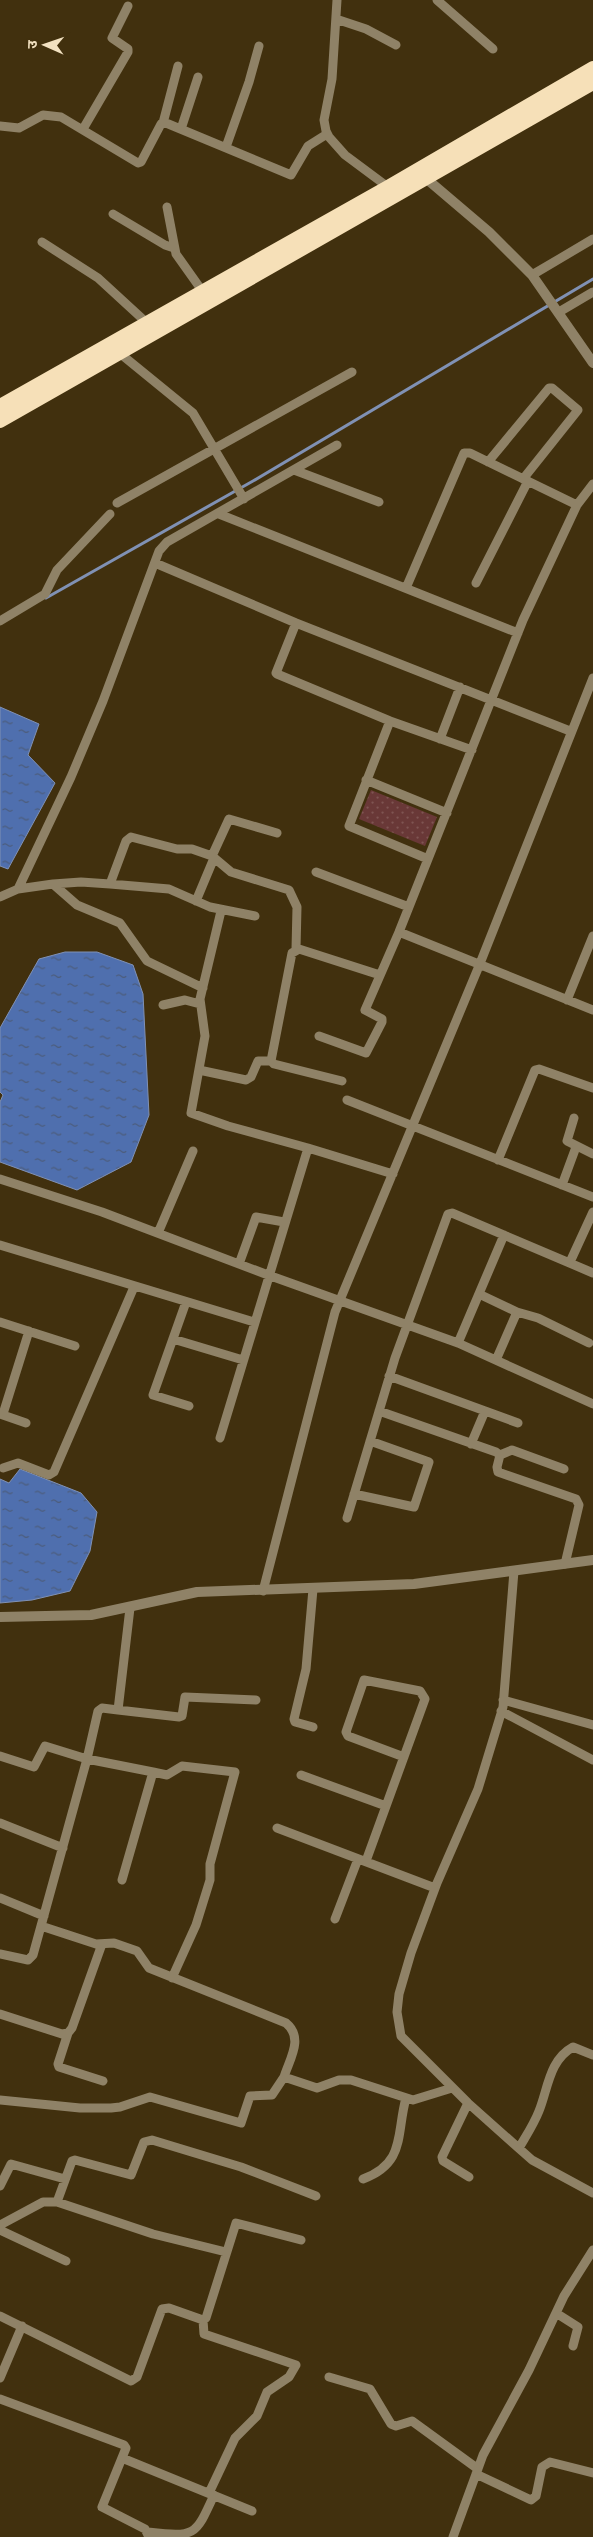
<svg xmlns="http://www.w3.org/2000/svg" width="593" height="2537" viewBox="0 0 593 2537" font-family="'Public Sans','Noto Sans Devanagari',sans-serif">
	<defs>
		<pattern id="park-dots" width="8" height="8" patternUnits="userSpaceOnUse" patternTransform="scale(1.25)"><rect width="8" height="8" fill="#693837"/><path d="M2 2h.1M6 6h.1" fill="none" stroke="#7f5452" stroke-width="1.8" stroke-linecap="round"/></pattern>
		<pattern id="water-ripples" width="26" height="14" patternUnits="userSpaceOnUse" patternTransform="scale(1.25)"><rect width="26" height="14" fill="#4f6fae"/><path d="M2 4q2-2 4 0t4 0M15 11q2-2 4 0t4 0" fill="none" stroke="#4c5c7a"/></pattern>
	</defs>
	<rect width="100%" height="100%" fill="#41300e"/>
	<path fill="url(#park-dots)" d="M371,790L437,817L425,846L359,819Z"/>
	<path fill="url(#water-ripples)" stroke="#8091b4" d="M0,707L39,724L28,755L55,783L8,869L0,866Z
		M65,952H97L133,965L143,994L149,1115L131,1162L77,1190L0,1162V1102L3,1095L0,1092V1028L39,959Z
		M20,1469L81,1493L97,1512L90,1551L70,1591L32,1600L0,1603V1479L9,1483Z"/>
	<g fill="none" stroke-linecap="round" stroke-linejoin="round">
		<path stroke="#8091b4" stroke-width="3" d="M46,598L253,481L593,279"/>
		<path stroke="#8f8267" stroke-width="9" d="M337,0L332,79L324,120L326,131L329,137L345,155L388,187
			M437,0L493,49
			M336,19L366,29L396,45
			M163,123L178,66
			M0,126L19,128L43,115L61,117L138,163L141,162L161,124L166,123L291,175L308,146L327,134
			M83,129L128,52V49L112,38L128,6
			M181,129L198,77
			M226,147L249,82L259,46
			M167,207L176,254L203,292
			M113,214L165,245L174,248
			M42,242L98,278L147,323
			M532,275L593,239
			M559,312L593,292
			M117,351L193,413L244,499
			M488,462L549,388H552L578,410L523,479
			M294,470L379,502
			M117,503L352,372
			M219,514L518,633
			M155,563L296,623L570,731
			M476,583L528,481
			M406,588L464,453H470L577,505
			M0,621L45,594L57,570L110,514
			M296,623L276,673L277,674L390,721L472,750
			M390,721L349,826L428,859
			M440,739L460,687
			M366,780L447,813
			M212,856L229,819L277,833
			M316,872L409,907
			M53,884L77,905L120,923L147,961L203,988
			M110,884L126,841L131,837L177,849H192L212,856L231,872L289,890L297,907L296,949
			M18,889L71,777L103,701L159,551L167,542L337,445
			M0,897L18,889L53,884L81,882L110,884L169,889L210,907L255,916
			M196,901L214,858
			M399,932L593,1010
			M567,1000L593,936
			M163,1005L185,1000L200,1004
			M319,1036L366,1053L382,1022V1019L365,1010L399,932L523,620L577,505L593,484
			M199,1070L246,1080L251,1077L258,1061H271
			M342,1081L274,1064L271,1061L292,953L299,949L380,975
			M347,1100L593,1197
			M574,1118L567,1141L593,1154
			M308,1148L393,1174
			M498,1160L535,1070L539,1069L593,1088
			M0,1179L102,1212L268,1275L458,1343L593,1404
			M562,1185L576,1147
			M158,1233L193,1151
			M0,1245L254,1322
			M570,1262L593,1212
			M239,1264L256,1217L284,1222
			M479,1294L517,1312L496,1360
			M186,1302L153,1395L189,1406
			M517,1312L538,1318L589,1343
			M0,1322L75,1346
			M173,1339L243,1360
			M458,1343L504,1235
			M389,1376L518,1423
			M379,1411L496,1452L500,1455L497,1467L498,1472L576,1499L579,1505L565,1564
			M0,1414L26,1423
			M3,1414L29,1331
			M220,1438L308,1148L228,1126L191,1113L205,1036L200,999L221,911
			M471,1444L485,1411
			M500,1455L512,1450L564,1469
			M3,1468L18,1463L49,1475L54,1472L134,1287
			M354,1494L414,1507L429,1462L370,1441
			M347,1518L395,1358L448,1214L452,1213L593,1273
			M514,1571L503,1707L478,1789L437,1883L411,1953L399,1994L397,2012L401,2036L468,2103L532,2160L593,2193
			M313,1589L306,1669L294,1719L295,1722L313,1727
			M263,1591L335,1312L479,966L593,678
			M503,1700L593,1725
			M118,1710L179,1717L182,1716L185,1697L256,1700
			M501,1711L593,1760
			M0,1756L34,1767L45,1746L87,1759L153,1772L122,1880
			M153,1772L167,1775L182,1766L235,1772L210,1864V1880L196,1925L172,1978
			M301,1775L386,1806
			M0,1823L63,1848
			M277,1828L435,1888
			M366,1861L425,1699L420,1691L364,1680L346,1732L348,1736L404,1757
			M0,1898L44,1916
			M335,1919L358,1859
			M41,1926L96,1944L114,1943L137,1951L149,1968L286,2023C304,2038 290,2058 284,2077
			M0,1954L28,1960L33,1955L87,1759L98,1711L102,1708L118,1710L130,1608
			M0,2014L62,2034L68,2033L72,2028L102,1944
			M68,2033L58,2064L59,2067L103,2081
			M0,2100L80,2108H111L120,2107L150,2097L241,2123L250,2096L272,2095L284,2077L317,2088L339,2080H351L413,2100L452,2088
			M468,2103L442,2157L443,2161L469,2177
			M519,2148C526,2136 534,2124 539,2111C548,2089 549,2060 573,2047L593,2055
			M363,2179C406,2163 396,2134 406,2098
			M0,2186L11,2164L65,2179
			M57,2202L72,2161L75,2160L131,2175L144,2142L152,2140L241,2167L316,2196
			M0,2225L43,2202H57L153,2234L226,2252
			M0,2230L66,2261
			M556,2313L578,2327L573,2346
			M0,2316L131,2381L137,2377L162,2309L169,2308L203,2320L206,2318L236,2223L301,2240
			M203,2320L204,2334L296,2365L289,2377L267,2392L257,2416L235,2438L209,2493
			M329,2377L370,2389L391,2424L396,2426L412,2421L478,2469
			M0,2378L22,2326
			M0,2399L124,2445L126,2448L102,2507L145,2529L149,2537
			M122,2458L252,2511
			M476,2474L531,2500L536,2496L542,2467L550,2462L593,2473
			M148,2532C195,2537 195,2537 214,2495
			M453,2537L483,2455L529,2370L564,2296L593,2250"/>
		<path stroke="#8f8267" stroke-width="10" d="M422,175L489,232L532,275L593,363
			M0,1617L91,1615L197,1592L414,1584L593,1560"/>
		<path stroke="#f6e0b8" stroke-width="14" d="M0,406L388,187L593,68
			M0,421L593,83"/>
	</g>
	<g transform="translate(45 45) rotate(272)" stroke="#41300e" stroke-width="4" paint-order="stroke">
	<path d="M0-4L9 19L0 12L-9 19Z" fill="#f2e1c1"/>
	<text y="-8" font-size="14" font-weight="bold" text-anchor="middle" fill="#f2e1c1">उ</text>
	</g>
</svg>
